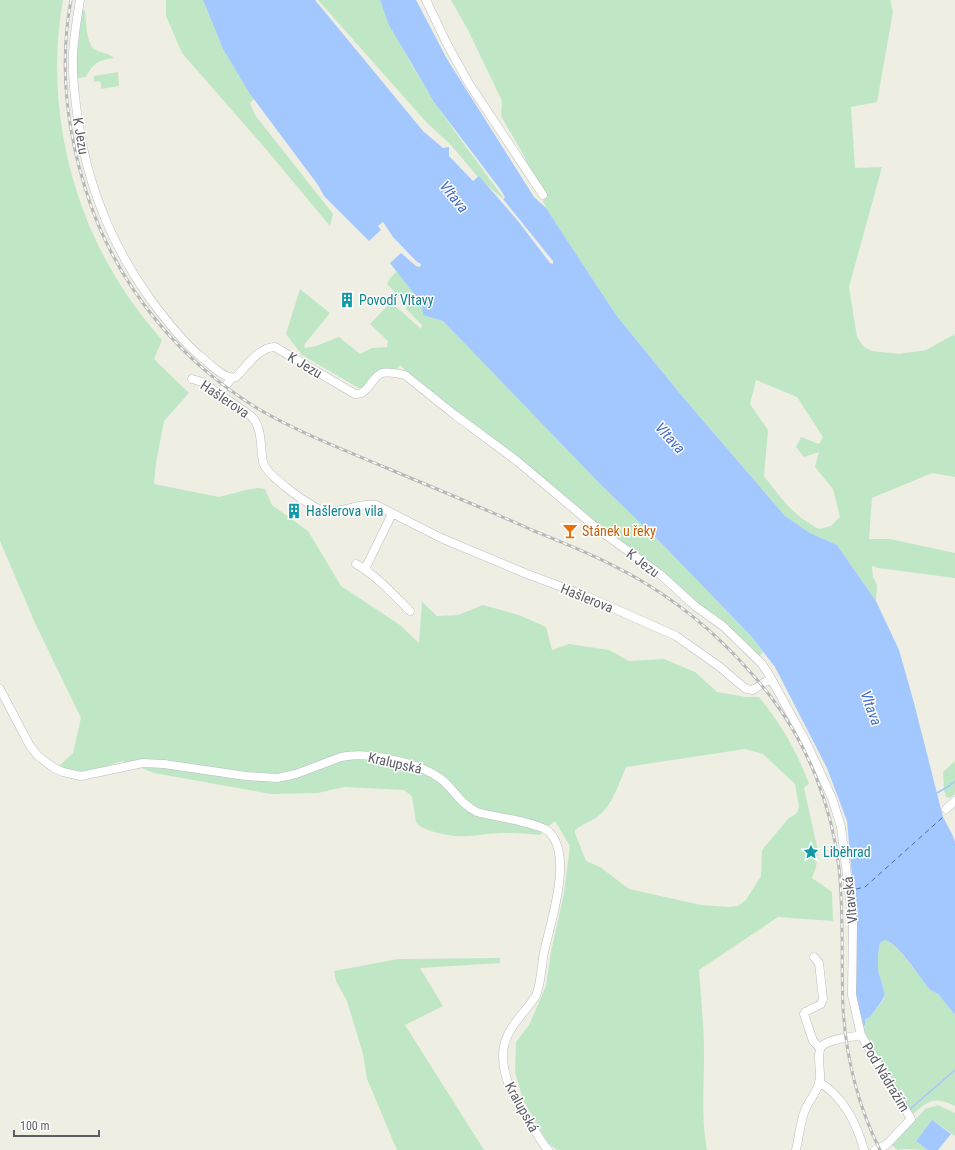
<svg xmlns="http://www.w3.org/2000/svg" width="955" height="1150" viewBox="0 0 955 1150" font-family="'Roboto Condensed',sans-serif">
	<rect width="100%" height="100%" fill="#efeee3"/>
	<path fill="#bfe7c6" fill-rule="evenodd" d="M0,0H63C45,99 69,208 125,292C136,309 149,325 162,340L154,359L189,393L164,421L156,463L154,484L219,497L246,490L258,488L265,489L272,505L308,531L341,586L400,625L419,643L422,602L437,616L458,615L483,605L519,615L546,627L552,650L569,644L609,650L629,661L664,659L695,672L717,692L746,697H759C780,722 798,753 809,784L804,788L818,851L816,867L812,878L832,892L833,921L778,917L699,970C701,998 704,1027 704,1055C704,1087 701,1119 707,1150H557L548,1143L523,1100L515,1072L516,1042L529,1025L546,986L551,952L564,893L570,846L555,821L541,832V835C529,834 516,833 503,833C488,833 472,837 456,836C446,835 421,831 416,822L412,796L404,790L344,787L318,793L271,794L154,773L123,761L78,775L58,767L73,753L81,718L35,623L0,541ZM745,749L763,754L795,784L799,806L797,813L788,819L762,850L761,876L746,900L738,906L729,907L701,905L629,889L600,867L586,861L575,833V830C582,824 590,822 597,817C613,805 618,785 626,767Z
		M166,0H203L223,49L254,99L250,103L255,115L333,214L330,226L265,148L182,53L166,16Z
		M318,0H380C408,72 457,134 503,197L502,198L478,177L451,145L427,123Z
		M451,0H890L893,12L877,102L851,107L855,168L882,167L849,287L857,337L864,347L872,351L899,354L926,350L955,334L954,336H955V477L932,473L872,498L869,539H890L955,553V578L878,568L872,566L873,577L877,585L876,601L837,545L810,533L785,516L682,396L616,315L546,208L523,154L501,116L502,101L469,32ZM756,380L797,397L823,437L819,444L801,437L796,447L804,457L819,452L815,467L833,489L840,517L831,526L819,529C792,515 782,499 764,476L768,430L750,404Z
		M81,10H85C86,19 86,42 94,49C100,53 109,53 114,58C99,60 94,62 86,77L78,78C71,65 79,26 81,10Z
		M118,72L119,86L101,89V83L99,81L94,82V76Z
		M397,271L422,304L425,315L443,321L601,485L663,545L751,636L763,652L757,660L723,626L419,385L400,365L397,369H382L362,390L302,355L286,334L300,289L330,313L304,345L305,348L316,346L339,337L360,354L372,348L387,347L388,341L370,324L391,302L421,329L422,325L406,309L407,305L387,284L390,278Z
		M955,761V794L950,798L946,797L944,790L943,772Z
		M885,940C897,943 921,979 930,990L938,994L955,1015V1106C935,1096 929,1100 913,1114L861,1026L865,1019L869,1017L883,1001L885,994L878,970V955L880,943Z
		M500,958V963L420,968L443,1006L405,1025L484,1150H397L367,1079L363,1054L347,1001L336,981L334,971L398,959Z
		M938,1105L955,1113V1136L932,1120L916,1141L928,1150L905,1149L897,1150L892,1145L925,1109Z"/>
	<path fill="#a3c7ff" d="M203,0H315L423,131L443,148L449,147V156L473,181L479,176L518,221L550,263L553,264V261L503,199L505,197L500,189L434,102L389,25L380,0H416L447,59L534,197L546,208L616,315L682,396L785,516L810,533L837,545L876,601L899,650L914,703L943,817L952,834L955,842V1015L938,994L930,990C921,979 898,943 885,940L880,943L878,955V970L885,994L882,1001L869,1018L865,1019V1025L861,1026L855,991L856,889L853,887L847,821L827,768L775,667L751,636L663,545L601,485L443,321L423,315L422,304L390,263L401,253L416,266L420,267L421,264L417,262L393,237L383,222L378,226L381,230L369,241L324,196L318,185L250,94L223,49Z
		M932,1120L951,1134L938,1150H928L916,1141Z"/>
	<g fill="none" stroke-linecap="round" stroke-linejoin="round">
		<path stroke="#a3c7ff" stroke-width="1.5" d="M937,793L949,786L955,781
			M910,1109L955,1070"/>
		<path stroke="#416bc7" stroke-width="1" stroke-dasharray="5 4" stroke-linecap="butt" d="M856,889L865,887L943,817"/>
		<defs>
			<path id="minor" d="M80,0C77,18 74,36 73,54C72,71 74,89 76,105C84,176 109,242 151,300C165,319 181,340 199,355C208,362 225,381 236,377C247,366 259,347 275,347L355,394C369,395 371,377 382,373C389,371 398,374 405,375L455,415L517,461L599,530L661,575L695,606L723,626L761,663L768,673L806,742L832,798L841,827L850,899L853,924L852,995L861,1035L911,1119L886,1145L875,1150
				M426,0L447,44L468,82L543,195
				M192,379L202,382L251,416C263,428 260,447 263,462C265,474 307,504 319,509C323,510 330,512 334,511C349,510 360,503 376,505L441,538L527,574L586,596L676,636L720,667L741,685L746,689L753,690L765,682L772,680
				M219,394L232,378
				M356,564C377,576 393,594 410,611
				M365,569L392,514
				M0,689L30,746L38,756L54,768L63,772L81,776L143,763L164,764L246,776L277,778L296,774L341,757C367,751 420,763 441,779C455,790 459,803 477,812C494,817 536,822 548,831C574,854 551,920 545,948C541,964 542,980 536,996C533,1000 530,1004 527,1008C516,1021 504,1035 503,1053C502,1080 516,1101 530,1122C536,1132 541,1142 548,1150
				M946,809L955,801
				M814,957L819,963L823,999L821,1004L805,1012L804,1014L813,1041L820,1048
				M819,1082C843,1096 857,1124 864,1150
				M796,1150C799,1137 800,1123 805,1110C809,1100 818,1091 820,1080C821,1071 816,1052 822,1046C831,1038 849,1038 861,1035"/>
		</defs>
		<use href="#minor" stroke="#bbbcc2" stroke-width="9"/>
		<use href="#minor" stroke="#fff" stroke-width="8"/>
		<defs>
			<path id="rail" d="M71,0C58,69 68,140 91,206C122,292 184,365 262,411C302,434 347,451 389,469C437,489 485,509 532,530C571,546 609,561 645,583C693,612 736,652 771,697C808,745 832,807 839,868C844,915 841,961 843,1008C846,1057 858,1106 880,1150"/>
		</defs>
		<use href="#rail" stroke="#b6b7b7" stroke-width="3"/>
		<use href="#rail" stroke="#fff" stroke-width="1.5" stroke-dasharray="4.5" stroke-linecap="butt"/>
	</g>
	<defs>
		<symbol id="building-bare" viewBox="-9 -9 18 18"><path d="M-4-6H4V6H1V3H-1V6H-4ZM-2.5-4.3h1.7v1.8h-1.7ZM.8-4.3h1.7v1.8H.8ZM-2.5-1h1.7V.8h-1.7ZM.8-1h1.7V.8H.8Z" fill="#0f9aa8" stroke="#fff" stroke-width="2.5" paint-order="stroke"/></symbol>
		<symbol id="bar-bare" viewBox="-9 -9 18 18"><path d="M-6-5H6L.8 .8V4.5H3.5V6h-7V4.5H-.8V.8Z" fill="#e8710a" stroke="#fff" stroke-width="2.5" paint-order="stroke"/></symbol>
		<symbol id="sight-bare" viewBox="-9 -9 18 18"><path d="M0-6L1.8-2.2L6-1.7L2.9 1.2L3.7 5.4L0 3.3L-3.7 5.4L-2.9 1.2L-6-1.7L-1.8-2.2Z" fill="#0f9aa8" stroke="#fff" stroke-width="2.5" paint-order="stroke"/></symbol>
	</defs>
	<g fill-rule="evenodd">
		<use href="#building-bare" x="336" y="289" width="22" height="22"/>
		<use href="#building-bare" x="283" y="500" width="22" height="22"/>
		<use href="#bar-bare" x="559" y="520" width="22" height="22"/>
		<use href="#sight-bare" x="800" y="841" width="22" height="22"/>
	</g>
	<g text-anchor="middle" stroke-width="3" stroke-linejoin="round" paint-order="stroke">
		<g font-size="14" fill="#5b5e64" stroke="#fff">
			<text transform="translate(81 136) rotate(80)" y="5">K Jezu</text>
			<text transform="translate(305 365) rotate(31)" y="5">K Jezu</text>
			<text transform="translate(225 399) rotate(34)" y="5">Hašlerova</text>
			<text transform="translate(643 563) rotate(37)" y="5">K Jezu</text>
			<text transform="translate(587 598) rotate(22)" y="5">Hašlerova</text>
			<text transform="translate(395 763) rotate(13)" y="5">Kralupská</text>
			<text transform="translate(850 900) rotate(-96)" y="5">Vltavská</text>
			<text transform="translate(886 1077) rotate(59)" y="5">Pod Nádražím</text>
			<text transform="translate(522 1107) rotate(61)" y="5">Kralupská</text>
		</g>
		<g font-size="14" fill="#0d838f" stroke="#fff" text-anchor="start">
			<text x="359" y="305">Povodí Vltavy</text>
			<text x="306" y="516">Hašlerova vila</text>
			<text x="823" y="857">Liběhrad</text>
		</g>
		<g font-size="14" fill="#c56008" stroke="#fff" text-anchor="start">
			<text x="582" y="536">Stánek u řeky</text>
		</g>
		<g font-size="15" font-style="italic" fill="#416bc7" stroke="#fff">
			<text transform="translate(454 197) rotate(51)" y="5">Vltava</text>
			<text transform="translate(670 438) rotate(47)" y="5">Vltava</text>
			<text transform="translate(871 708) rotate(70)" y="5">Vltava</text>
		</g>
	</g>
	<path d="M14 1130v6h85v-6" fill="none" stroke="#5b5e64" stroke-width="2"/>
	<text x="20" y="1130" font-size="12" fill="#5b5e64" stroke="#ffffff" stroke-width="3" paint-order="stroke">100 m</text>
</svg>
